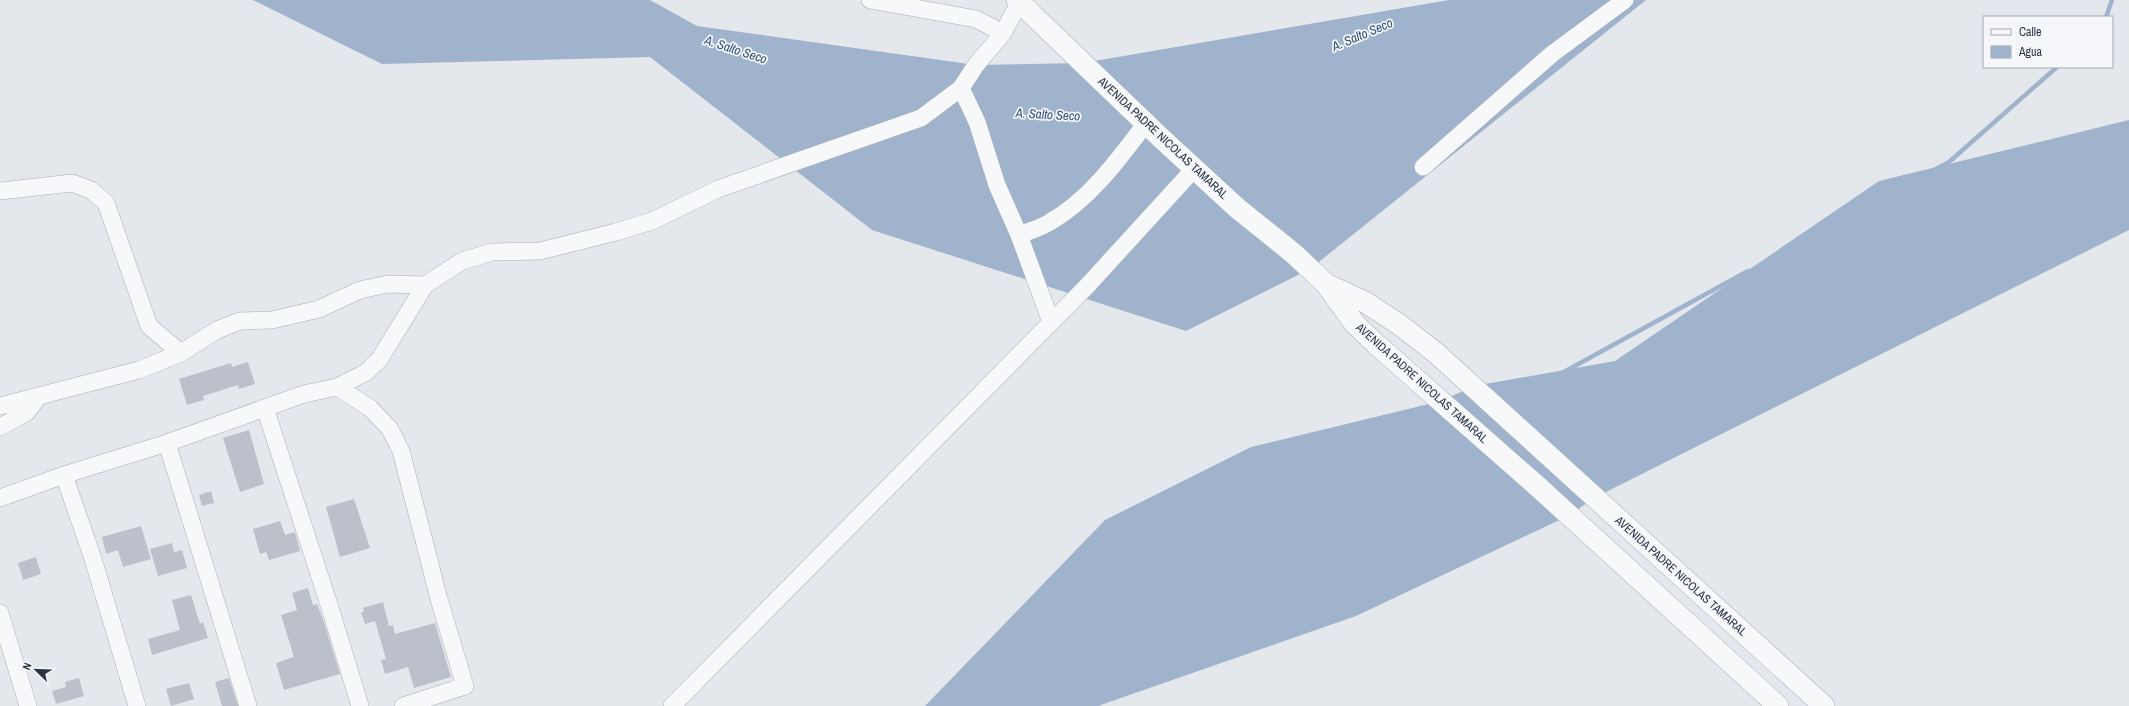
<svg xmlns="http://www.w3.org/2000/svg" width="2129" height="706" viewBox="0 0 2129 706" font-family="'Archivo Narrow',sans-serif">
	<rect width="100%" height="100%" fill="#e4e7ec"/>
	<path fill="#9fb4cc" d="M253,0H650L697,26L976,65L1083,63L1449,0H1646L1310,269L1186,331L872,230L650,57L382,64Z
		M2129,120V230L1594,498L1570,515L1356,616L1098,706H925L1105,520L1251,447L1441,401L1474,386L1615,361L1879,181Z"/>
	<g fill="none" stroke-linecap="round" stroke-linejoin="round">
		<path stroke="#9fb4cc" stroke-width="4.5" d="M2106,17L2112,0
			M1936,169L1949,162L2057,67
			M1562,373L1748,271"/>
	</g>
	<path fill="#bbc0ca" d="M248,362L255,384L239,389L238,385L203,396L204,400L187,405L179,379L231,363L232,367Z
		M249,430L264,484L240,492L223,438Z
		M211,491L214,503L202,506L199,495Z
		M354,499L370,548L340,557L326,507Z
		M280,521L285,535L295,532L300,551L269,560L266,552L260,554L253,529Z
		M141,526L151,559L123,567L118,550L106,554L102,537Z
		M172,543L174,552L182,550L187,568L158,576L150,549Z
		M36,557L41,574L23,580L18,563Z
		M308,588L313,605L317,604L324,622L340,674L284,690L276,663L294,657L281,615L297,610L292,593Z
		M191,595L200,624L203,622L208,638L152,655L148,639L180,630L172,600Z
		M383,602L389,626L393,625L395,634L435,623L451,677L414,688L408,667L385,674L381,660L386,659L375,621L365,624L361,612H364L363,608Z
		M79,678L84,696L56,704L52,691L66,687L65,682Z
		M229,678L238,706H222L215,682Z
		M189,683L194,699L171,706L166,689Z"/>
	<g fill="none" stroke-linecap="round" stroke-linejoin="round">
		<defs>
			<path id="minor" d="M870,0L976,19L1003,33
				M961,88L977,122L997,185L1019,235L1051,322
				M1423,167L1552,54L1625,0
				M0,191L72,183L91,190L106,203L149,326L181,353
				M1019,235C1029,231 1041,228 1050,222C1089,200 1119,159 1146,123
				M337,387L370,408L390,429L401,451L439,599L465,686L403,706
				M0,406L139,370L181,353L217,330L240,321L272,320L319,309L360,290L388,284L425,285
				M265,408L332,614L360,706
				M0,427L27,412L39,396
				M167,443L248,706
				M64,475L93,559L137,706
				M0,498L64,475L167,443L304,394L337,387L365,373L379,360L425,285L462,261L492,252L540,251L616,232L652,221L718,189L921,118L961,88L976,65L1003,33L1019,3
				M0,613L28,706
				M672,706L1088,285L1194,169"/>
			<path id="tertiary" d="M1017,0L1161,138L1237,208L1293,253L1326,284L1355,324L1377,345L1536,485L1778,706
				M1326,284L1365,302L1400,325L1436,353L1824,706"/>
		</defs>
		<use href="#minor" stroke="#a9aeb7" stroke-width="18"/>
		<use href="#tertiary" stroke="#a9aeb7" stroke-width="22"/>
		<use href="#minor" stroke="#f7f8fa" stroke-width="17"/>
		<use href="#tertiary" stroke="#f7f8fa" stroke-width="21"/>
	</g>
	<g text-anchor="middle" stroke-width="3.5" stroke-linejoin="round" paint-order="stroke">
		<g font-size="12" fill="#2b3445" stroke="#f4f6f9">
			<text transform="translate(1163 138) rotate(43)" y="4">AVENIDA PADRE NICOLAS TAMARAL</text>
			<text transform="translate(1422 383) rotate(42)" y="4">AVENIDA PADRE NICOLAS TAMARAL</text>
			<text transform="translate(1681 576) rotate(42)" y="4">AVENIDA PADRE NICOLAS TAMARAL</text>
		</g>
		<g font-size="13" font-style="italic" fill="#34527a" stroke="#f4f6f9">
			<text transform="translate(1362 34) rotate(-23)" y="5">A. Salto Seco</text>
			<text transform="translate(736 49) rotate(18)" y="5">A. Salto Seco</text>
			<text transform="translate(1048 114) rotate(3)" y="5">A. Salto Seco</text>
		</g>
	</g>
	<rect x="1983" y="16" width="130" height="52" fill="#f4f6f9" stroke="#a4a8b1"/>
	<rect x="1991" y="29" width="20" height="6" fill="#f7f8fa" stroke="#a4a8b1"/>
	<text x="2019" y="36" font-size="12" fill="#2b3445">Calle</text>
	<rect x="1991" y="46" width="20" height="12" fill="#9fb4cc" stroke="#a4a8b1"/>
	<text x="2019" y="56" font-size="12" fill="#2b3445">Agua</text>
	<g transform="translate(36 670) rotate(293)" stroke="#f4f6f9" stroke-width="3" paint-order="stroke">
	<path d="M0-3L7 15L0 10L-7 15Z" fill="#2b3445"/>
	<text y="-6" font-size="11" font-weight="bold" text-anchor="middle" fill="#2b3445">N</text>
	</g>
</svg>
